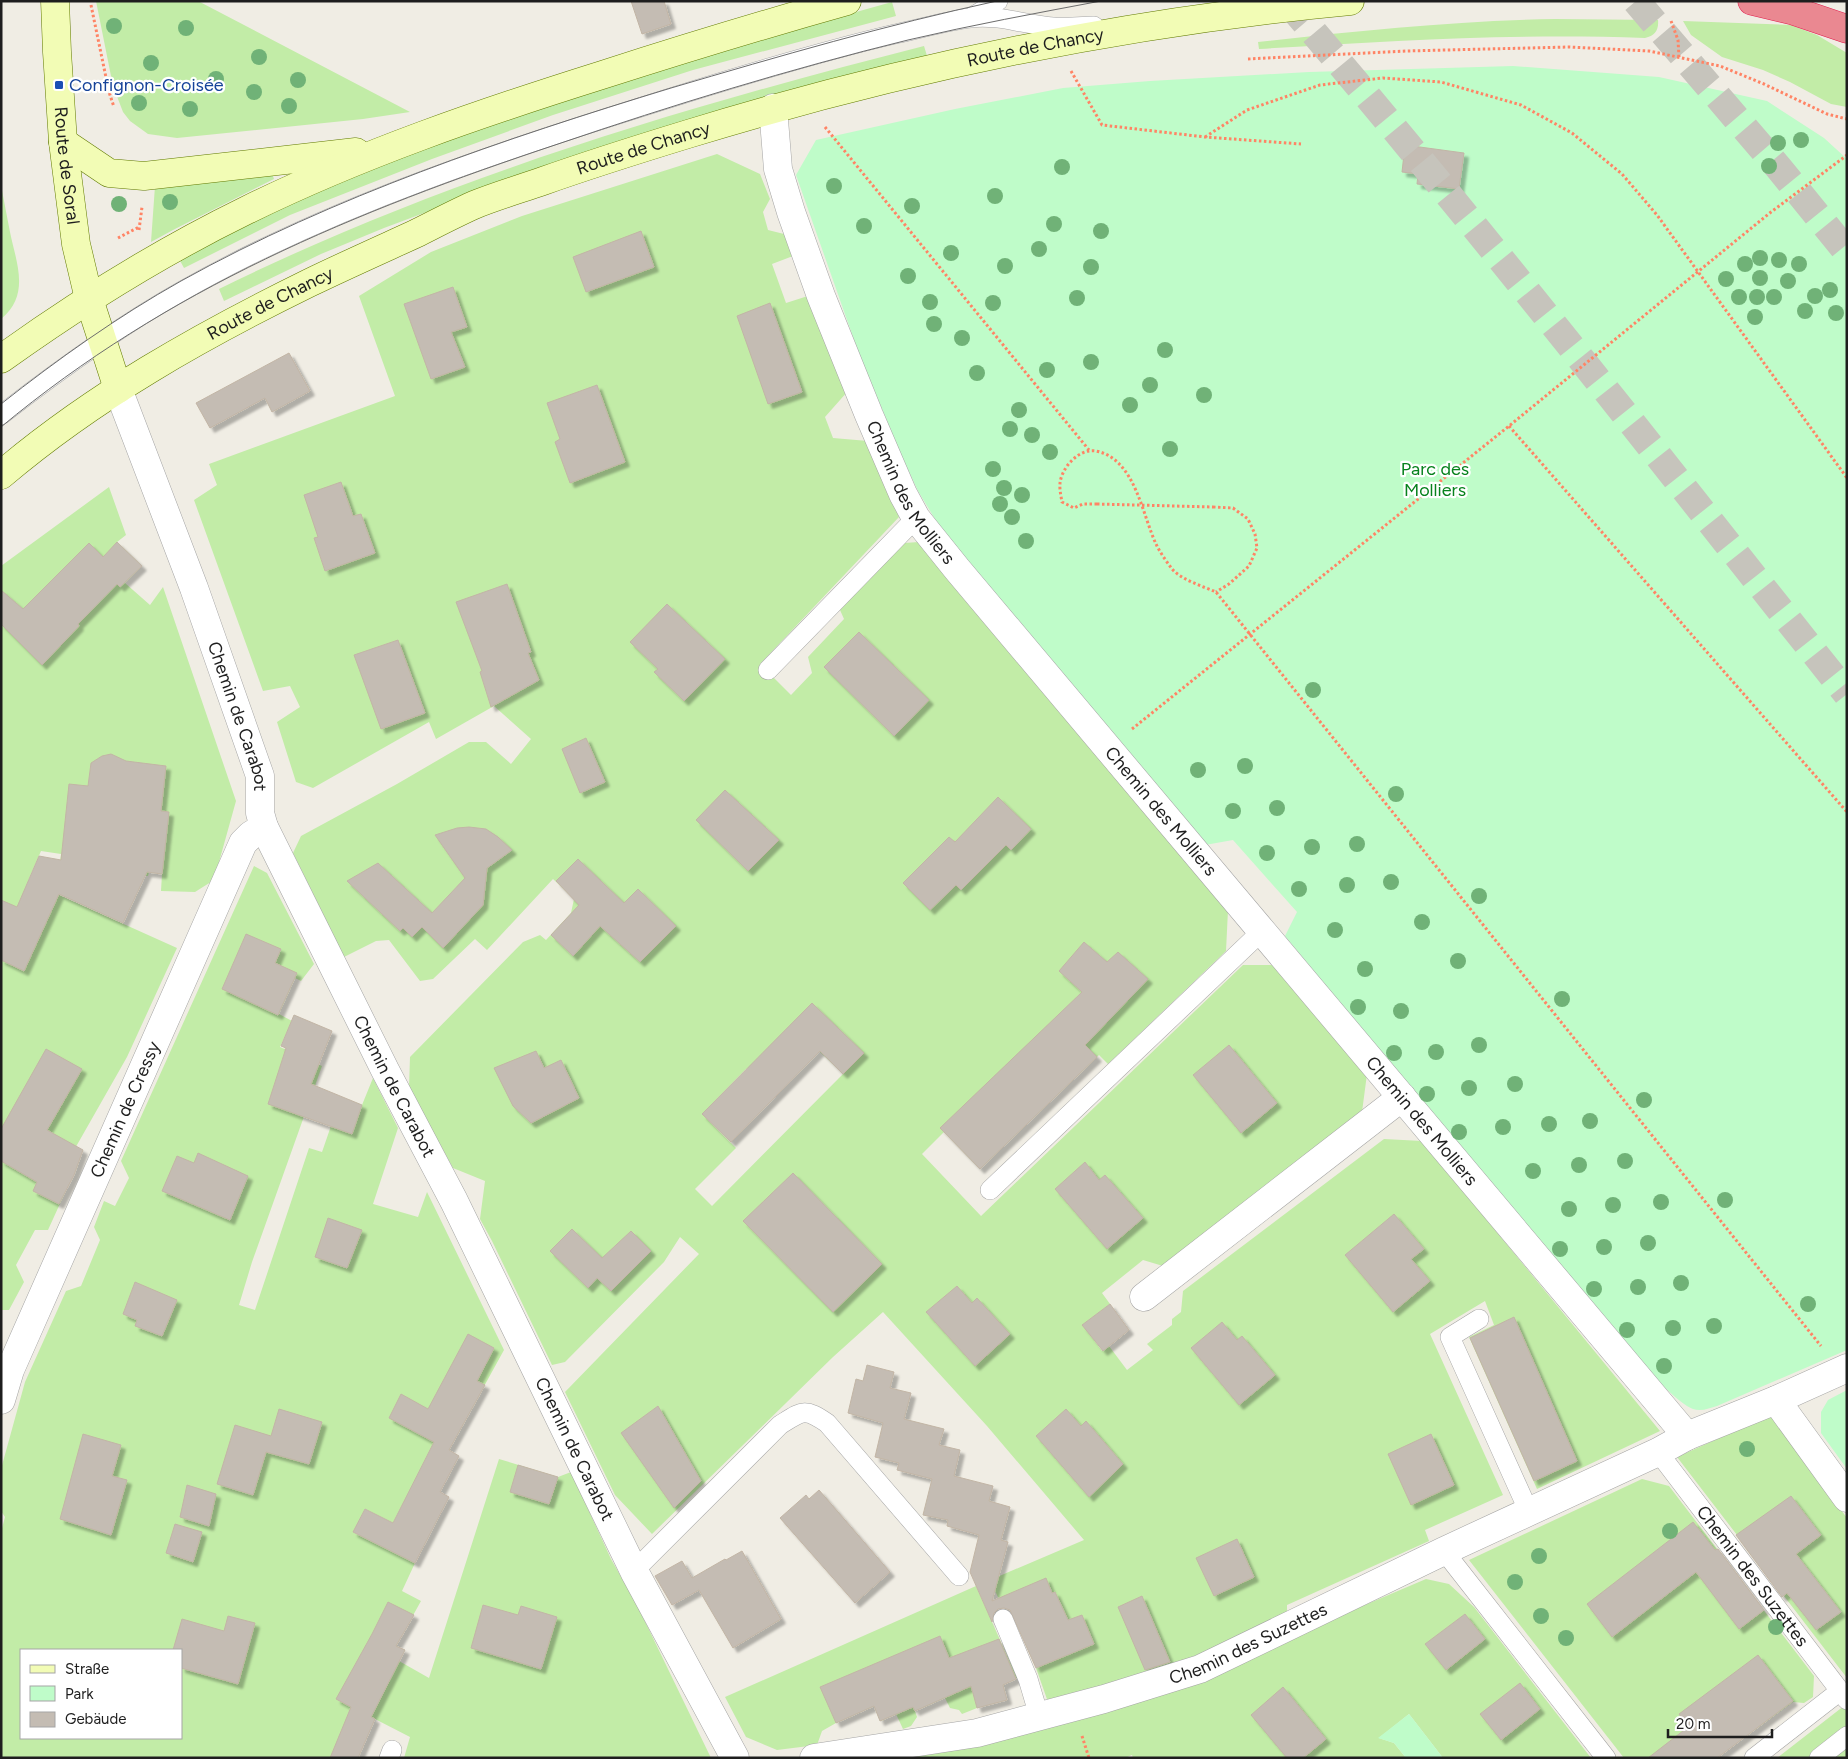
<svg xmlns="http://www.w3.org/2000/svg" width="1848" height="1759" viewBox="0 0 1848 1759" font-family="Figtree,sans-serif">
	<defs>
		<filter id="shadow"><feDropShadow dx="4.5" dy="4.5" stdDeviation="1" flood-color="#0004"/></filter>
	</defs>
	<rect width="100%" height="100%" fill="#f0ede4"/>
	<path fill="#c2eca7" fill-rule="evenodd" d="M96,1H198L410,112L363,119L177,138L148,134L130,121L123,112L113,86Z
		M892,2L896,16L693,70L553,115L432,159L290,215L184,268L178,257L248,221L418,151L544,105L770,36Z
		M1555,19L1658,20C1659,30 1655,36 1645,38C1516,33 1388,41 1259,49L1258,42C1357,31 1455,21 1555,19Z
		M1683,21L1791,25L1817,35L1847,53V107L1831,104L1790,82L1763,70L1722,57L1691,35Z
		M924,46L928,59L496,186L384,228L321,254L224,301L219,289C442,179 684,107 924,46Z
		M717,154L760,174L770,199L763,212L768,230L784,234L793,256L772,264L786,303L811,295L848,391L825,417L833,438L868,441L899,517L760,664L791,695L812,673L808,657L844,619L840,610L904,543L919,542L1228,910L1226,951L1108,1064L1099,1055L980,1169L944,1132L922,1154L981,1216L1243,965H1274L1367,1074L1362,1112L1163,1266L1143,1260L1102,1293L1110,1304L1083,1325L1102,1351L1109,1346L1127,1370L1153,1350L1147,1344L1172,1325V1319L1181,1312L1183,1291L1384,1139L1422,1141L1660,1431L1537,1489L1469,1337L1494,1325L1485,1301L1430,1334L1503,1495L1425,1530L1429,1541L1287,1605V1612L1234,1640L1145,1676L1048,1702L1036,1668L1080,1649L1055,1592L1020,1607L1003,1608L990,1580L1084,1540L987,1426L883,1312L833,1357L652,1534L615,1495L565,1392L699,1254L680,1237L664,1262L565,1362L552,1365L492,1241L480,1219L485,1181L453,1168L409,1088L410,1057L523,942L540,935L546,940L571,913L574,899L553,879L487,950L475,939L433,979L420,981L389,940L376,941L344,957L293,853L301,836L397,784L469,742H486L511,764L531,739L494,706L436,739L429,722L313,788L296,782L277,722L300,707L290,686L263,691L194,500L217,485L209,464L395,396L359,296L431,252L522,216ZM819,1051L843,1074L712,1206L695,1189L736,1148L702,1114L746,1069Z
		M271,175L273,176L274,179L272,180L173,230L151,242L155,186Z
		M1,186C4,200 7,217 10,232C16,262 31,295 1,319Z
		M109,487L126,535L117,542L142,566L125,583L150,605L163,587L236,801L214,880L195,892L161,891L162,874L149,872L148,876L60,862L61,854L41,851L28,881L177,948L127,1057L69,1159L78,1164L48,1230H35L16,1265L24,1282L9,1310H1V566Z
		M254,866L267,873L314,964L301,981L295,978L279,1014L292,1021L280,1047L322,1066L252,1262L239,1305L255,1310L309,1148L322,1152L341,1097L362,1105L373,1078L398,1128L373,1204L418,1217L427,1192L504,1350L449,1450L434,1443L393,1523L365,1509L353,1532L415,1563L402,1591L421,1601L396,1646L405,1650L399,1661L429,1678L499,1459L558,1477L571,1472L611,1559L638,1607L711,1758H404L410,1737L375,1719L357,1758H1V1532L5,1517L1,1511V1469L25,1382L66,1291L81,1286L100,1240L94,1227L104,1201L115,1206L129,1178L121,1161ZM21,1650H181V1738H21Z
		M1771,1415L1847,1518V1678L1677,1457Z
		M1642,1479L1669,1486L1814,1676L1813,1697L1804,1703L1793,1702L1738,1742L1688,1727L1665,1758H1624L1469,1560Z
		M1426,1579L1449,1584L1474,1607L1591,1758H1443L1409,1714L1379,1738L1394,1743L1406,1758H1133L1132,1755L1125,1758H902L1117,1708L1219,1675L1339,1616Z
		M976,1586L1017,1678L1003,1685L1007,1700L977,1708L962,1714L959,1710L950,1708L945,1698L915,1711L917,1717L911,1726L903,1729L896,1714L880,1721L874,1706L836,1723L822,1731L817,1745L777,1750L746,1737L725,1697Z
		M1847,1704V1758H1777L1840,1709Z"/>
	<path fill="#bffcc9" d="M1513,66L1659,77L1767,101L1824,138L1847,159V1350L1717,1406C1710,1408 1701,1412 1693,1409C1680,1405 1643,1366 1630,1354L1285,936L1297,912L1233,840L1205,845L941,529L918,491L903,459L859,354L796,175L816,140L955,109L1063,88L1150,81L1309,72Z
		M1847,1390V1469L1821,1433V1412L1828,1400Z
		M1409,1714L1413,1719L1443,1758H1406L1394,1743L1378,1738Z"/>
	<path fill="#c4bcb3" stroke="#c2b5a5" filter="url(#shadow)" d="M631,1H664L671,24L642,34Z
		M1405,145L1464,153L1459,189L1417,184L1418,174L1402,172Z
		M641,231L654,267L586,292L573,257Z
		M453,287L467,327L451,332L465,367L431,379L404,304Z
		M770,303L802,392L768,404L737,316Z
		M289,353L310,391L272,412L265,398L210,428L196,403Z
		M597,385L625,462L570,483L555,442L560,439L547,403Z
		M341,482L353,516L361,514L375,553L325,571L314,538L318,537L304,495Z
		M117,542L142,566L120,587L117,584L78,624L79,626L42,665L1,624V590L23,609L89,543L103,557Z
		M507,584L531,652L528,653L539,680L491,707L480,672L482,671L456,602Z
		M667,604L725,659L684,701L654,672L658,669L630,642Z
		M859,632L929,700L894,736L824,667Z
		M398,640L425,713L381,729L354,655Z
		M586,738L605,782L580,793L562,749Z
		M111,754L126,761L166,766L161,811L169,812L162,874L147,872L123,923L59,894L24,971L1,960V900L17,907L39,856L61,860L69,784L88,786L91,763L102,756Z
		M725,790L779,840L748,871L696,820Z
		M998,797L1031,829L1011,850L1006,845L961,890L956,885L930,910L903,883L949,837L955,842Z
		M469,827L486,829L498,837L512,850L487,868L483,905L443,948L422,927L412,937L403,928L400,931L347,881L378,863L432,913L465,878L435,835L457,828Z
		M578,859L624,903L638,889L676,926L640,962L600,926L573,956L551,935L579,905L556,881Z
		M246,934L281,949L275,963L297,973L278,1015L222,989Z
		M1084,942L1107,962L1118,952L1148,979L1085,1045L1097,1057L980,1169L940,1128L1082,992L1059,971Z
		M812,1003L864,1053L843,1074L820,1051L731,1142L702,1114Z
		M294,1015L332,1031L311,1084L362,1105L352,1134L268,1104L286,1048L281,1046Z
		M1229,1045L1277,1103L1241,1133L1193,1075Z
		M46,1049L82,1069L47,1130L83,1150L74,1175L59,1204L33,1191L37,1182L1,1161V1129Z
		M536,1051L544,1068L561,1060L579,1098L531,1123L513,1106L494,1068Z
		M198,1153L248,1176L230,1220L162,1191L177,1156L194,1163Z
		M1085,1162L1099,1180L1105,1175L1143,1218L1107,1249L1055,1189Z
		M793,1173L882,1264L833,1312L743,1221Z
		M1394,1214L1424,1249L1411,1259L1430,1281L1393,1312L1345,1255Z
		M328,1218L362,1230L347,1268L315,1257Z
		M572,1229L602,1258L631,1231L651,1251L611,1291L597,1278L588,1288L550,1251Z
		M135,1282L177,1300L162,1336L135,1326L137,1320L123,1314Z
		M957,1286L972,1303L977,1298L1010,1334L975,1366L926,1312Z
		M1110,1304L1129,1330L1103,1351L1082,1325Z
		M1514,1317L1577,1461L1534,1481L1470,1338Z
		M1222,1322L1237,1340L1242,1336L1275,1375L1239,1405L1191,1348Z
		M468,1334L494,1348L477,1381L485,1385L449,1450L459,1456L440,1492L449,1497L415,1563L353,1532L365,1509L393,1523L434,1442L389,1418L401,1394L428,1409Z
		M867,1365L894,1372L890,1388L911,1393L904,1419L944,1429L939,1445L960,1450L954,1476L993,1486L989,1501L1010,1507L1001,1540L1008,1542L992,1601L1046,1578L1052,1593L1055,1592L1068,1620L1082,1615L1094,1644L1036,1668L1010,1610L1004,1608L998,1609L994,1613L992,1622L970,1572L979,1535L947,1526L948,1520L923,1515L932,1479L897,1470L899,1463L875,1457L883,1423L848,1413L856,1379L863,1381Z
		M658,1406L701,1481L674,1508L621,1433Z
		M279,1409L322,1422L309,1464L266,1452L253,1495L217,1484L235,1425L271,1436Z
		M1066,1409L1081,1426L1086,1421L1123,1464L1089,1497L1036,1436Z
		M83,1434L121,1445L112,1476L127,1480L111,1535L60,1519Z
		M1431,1434L1454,1485L1411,1505L1388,1454Z
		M518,1465L558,1477L549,1504L510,1492Z
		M187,1485L216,1494L209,1526L180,1517Z
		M819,1490L890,1572L855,1603L780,1518L806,1495L809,1499Z
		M1791,1496L1821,1535L1796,1554L1841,1612L1816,1630L1787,1593L1782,1597L1736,1535Z
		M1693,1522L1715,1550L1718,1549L1764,1610L1739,1629L1696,1572L1612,1637L1587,1604Z
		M175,1524L202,1532L193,1562L166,1553Z
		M1237,1539L1254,1577L1214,1596L1196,1558Z
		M742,1551L781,1619L733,1648L699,1590L672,1605L655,1576L682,1561L692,1578L725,1559L726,1560Z
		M1142,1596L1170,1662L1145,1670L1118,1607Z
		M388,1602L414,1615L396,1646L405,1650L371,1717L375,1719L358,1758H330L351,1707L336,1699L372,1634Z
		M483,1605L518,1615L521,1606L557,1617L541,1669L471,1648Z
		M1465,1614L1485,1639L1446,1670L1425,1644Z
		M228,1616L255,1623L238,1684L181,1668V1650H173L182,1619L224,1631Z
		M940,1636L949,1658L999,1639L1016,1679L1003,1685L1007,1700L977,1708L971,1686L915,1711L913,1707L880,1721L874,1706L836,1723L820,1687Z
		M1758,1655L1793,1701L1717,1758H1648L1688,1727L1679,1714Z
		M1520,1683L1540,1709L1501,1740L1480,1714Z
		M1283,1687L1326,1739L1303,1758H1287L1251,1715Z"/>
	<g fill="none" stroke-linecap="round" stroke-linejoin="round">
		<path stroke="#c6c4bc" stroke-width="28" stroke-dasharray="28 14" stroke-linecap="butt" d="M1287,1C1480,227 1662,462 1847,694
			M1636,1L1778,167L1847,252"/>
		<defs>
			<g id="lane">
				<path d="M972,17L998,1"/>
				<path d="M1,415C59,370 118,327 182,291C340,201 517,146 689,92C757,71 826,50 895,34C920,29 945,21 970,18C997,14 1026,25 1053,27C1066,28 1081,26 1094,26"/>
				<path d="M768,670L916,518"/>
				<path d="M990,1190L1262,931"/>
				<path d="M1479,1319L1450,1337L1529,1512"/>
				<path id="s1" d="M1658,1452L1847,1700"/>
				<path d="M1444,1551L1606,1758"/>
				<path d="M634,1571L780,1425C802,1411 804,1407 827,1423L959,1576"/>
				<path d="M1003,1619L1028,1679L1039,1716"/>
				<path d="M389,1758L392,1750"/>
				<path d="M1754,1758L1840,1691"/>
				<path d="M1819,1758L1847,1736"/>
			</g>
			<g id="street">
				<path id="s2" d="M773,108L778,169L791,212L821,296L869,415L903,494L916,518L957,569L1687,1436"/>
				<path id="s3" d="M118,389L194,588L260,776V813L264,827L385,1070L454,1201L634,1571L735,1758"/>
				<path d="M1144,1297L1402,1097"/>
				<path id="s4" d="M1,1400L10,1370L243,843L251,835L264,827"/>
				<path d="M1776,1400L1847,1498"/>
				<path id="s5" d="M814,1758L977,1733L1104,1699L1200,1669L1444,1551L1658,1452L1687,1436L1776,1400L1847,1368"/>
			</g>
			<g id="secondary">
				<path id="s6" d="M55,1L57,52L63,142L76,244L89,299L118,389"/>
				<path d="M63,142L109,173L144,176L356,152"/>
				<path d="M1,359C79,303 161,252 247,210C361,154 481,113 602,75C683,49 765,24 847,1"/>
				<path id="s7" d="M1,475C94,396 201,336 309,283C344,266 380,250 415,234C435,224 454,214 474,205C496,196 520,189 543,181C591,164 639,149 688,134C903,68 1126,22 1350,1"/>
			</g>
			<path id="highway" d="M1752,1L1794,11L1847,29"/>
		</defs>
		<use href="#lane" stroke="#a5a5a5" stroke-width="20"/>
		<use href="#street" stroke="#a5a5a5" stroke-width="29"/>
		<use href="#secondary" stroke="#617a00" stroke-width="29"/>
		<use href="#highway" stroke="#e21c4d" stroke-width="29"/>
		<path stroke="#ff8465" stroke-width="3" stroke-dasharray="2.5 2.5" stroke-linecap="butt" d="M91,5L109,92L114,107
			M1671,21L1678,40L1679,57
			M1248,59L1406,51L1569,47L1649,51L1720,66L1764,84L1827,114L1847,119
			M1071,71L1102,125L1205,137L1301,144
			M825,127L1089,450
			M1205,137L1247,110L1320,85L1383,78L1441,82L1521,105L1572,133L1622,174L1657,215L1847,478
			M139,230L142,207
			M118,238L139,227
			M1509,426L1847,812
			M1097,504H1083L1074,508L1062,502C1059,486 1058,480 1067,466C1074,457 1084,449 1096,451C1136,459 1142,516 1157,546C1161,554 1167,562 1172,569C1182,580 1202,586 1216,592L1821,1346
			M1213,507L1233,508L1248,519L1255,534L1257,548L1249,566L1229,584L1216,592
			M1132,729L1509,426L1771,212L1847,155
			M1082,1736L1089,1758"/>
		<use href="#lane" stroke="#fff" stroke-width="19"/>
		<use href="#street" stroke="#fff" stroke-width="28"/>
		<use href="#secondary" stroke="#f2fcb5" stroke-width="28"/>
		<use href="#highway" stroke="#ea8891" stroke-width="28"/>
		<path stroke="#6c6c6c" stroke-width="1" d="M1,404C58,359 117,317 181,281C334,196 504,139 671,88C780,56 886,25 997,1
			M1,427C168,288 354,212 558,144C673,105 790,69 908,40C972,25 1037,13 1101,1"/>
		<path stroke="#ff8465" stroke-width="3" stroke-dasharray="2.5 2.5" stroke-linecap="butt" d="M1097,504L1213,507"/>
	</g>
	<g fill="#70b277">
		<circle cx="114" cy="26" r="8"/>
		<circle cx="186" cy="28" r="8"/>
		<circle cx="259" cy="57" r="8"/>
		<circle cx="151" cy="63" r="8"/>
		<circle cx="216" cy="79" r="8"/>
		<circle cx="298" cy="80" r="8"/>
		<circle cx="254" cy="92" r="8"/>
		<circle cx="139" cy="103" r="8"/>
		<circle cx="289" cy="106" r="8"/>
		<circle cx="190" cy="109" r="8"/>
		<circle cx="1801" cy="140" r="8"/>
		<circle cx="1778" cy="143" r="8"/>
		<circle cx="1769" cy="166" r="8"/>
		<circle cx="1062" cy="167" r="8"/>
		<circle cx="834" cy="186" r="8"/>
		<circle cx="995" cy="196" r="8"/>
		<circle cx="170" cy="202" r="8"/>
		<circle cx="119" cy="204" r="8"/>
		<circle cx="912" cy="206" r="8"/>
		<circle cx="1054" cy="224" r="8"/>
		<circle cx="864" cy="226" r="8"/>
		<circle cx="1101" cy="231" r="8"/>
		<circle cx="1039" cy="249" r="8"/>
		<circle cx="951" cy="253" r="8"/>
		<circle cx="1760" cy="258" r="8"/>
		<circle cx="1779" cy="260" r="8"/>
		<circle cx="1745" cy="264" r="8"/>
		<circle cx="1799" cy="264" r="8"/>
		<circle cx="1005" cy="266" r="8"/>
		<circle cx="1091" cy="267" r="8"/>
		<circle cx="908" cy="276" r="8"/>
		<circle cx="1760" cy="278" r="8"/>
		<circle cx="1726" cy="279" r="8"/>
		<circle cx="1788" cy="281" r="8"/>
		<circle cx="1830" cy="290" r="8"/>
		<circle cx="1815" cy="296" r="8"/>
		<circle cx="1739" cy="297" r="8"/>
		<circle cx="1757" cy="297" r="8"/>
		<circle cx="1774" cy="297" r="8"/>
		<circle cx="1077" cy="298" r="8"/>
		<circle cx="930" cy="302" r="8"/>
		<circle cx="993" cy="303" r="8"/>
		<circle cx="1805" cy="311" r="8"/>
		<circle cx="1836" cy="313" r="8"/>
		<circle cx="1755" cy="317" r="8"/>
		<circle cx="934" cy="324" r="8"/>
		<circle cx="962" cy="338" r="8"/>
		<circle cx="1165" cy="350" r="8"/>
		<circle cx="1091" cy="362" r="8"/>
		<circle cx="1047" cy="370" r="8"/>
		<circle cx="977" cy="373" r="8"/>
		<circle cx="1150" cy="385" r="8"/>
		<circle cx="1204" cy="395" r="8"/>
		<circle cx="1130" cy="405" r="8"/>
		<circle cx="1019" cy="410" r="8"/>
		<circle cx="1010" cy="429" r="8"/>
		<circle cx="1032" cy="435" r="8"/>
		<circle cx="1170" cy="449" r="8"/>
		<circle cx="1050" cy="452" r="8"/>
		<circle cx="993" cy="469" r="8"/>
		<circle cx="1004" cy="488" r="8"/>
		<circle cx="1022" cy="495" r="8"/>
		<circle cx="1000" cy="504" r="8"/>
		<circle cx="1012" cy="517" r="8"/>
		<circle cx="1026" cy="541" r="8"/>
		<circle cx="1313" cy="690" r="8"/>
		<circle cx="1245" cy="766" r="8"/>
		<circle cx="1198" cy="770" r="8"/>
		<circle cx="1396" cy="794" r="8"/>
		<circle cx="1277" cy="808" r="8"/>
		<circle cx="1233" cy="811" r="8"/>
		<circle cx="1357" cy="844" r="8"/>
		<circle cx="1312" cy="847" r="8"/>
		<circle cx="1267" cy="853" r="8"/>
		<circle cx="1391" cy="882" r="8"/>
		<circle cx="1347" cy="885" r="8"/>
		<circle cx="1299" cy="889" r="8"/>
		<circle cx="1479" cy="896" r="8"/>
		<circle cx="1422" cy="922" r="8"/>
		<circle cx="1335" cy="930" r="8"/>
		<circle cx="1458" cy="961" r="8"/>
		<circle cx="1365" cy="969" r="8"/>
		<circle cx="1562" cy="999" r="8"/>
		<circle cx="1358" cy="1007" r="8"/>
		<circle cx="1401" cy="1011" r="8"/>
		<circle cx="1479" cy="1045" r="8"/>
		<circle cx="1436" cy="1052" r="8"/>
		<circle cx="1394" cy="1053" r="8"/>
		<circle cx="1515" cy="1084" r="8"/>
		<circle cx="1469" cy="1088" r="8"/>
		<circle cx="1427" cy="1094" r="8"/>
		<circle cx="1644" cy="1100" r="8"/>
		<circle cx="1590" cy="1121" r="8"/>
		<circle cx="1549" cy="1124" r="8"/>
		<circle cx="1503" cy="1127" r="8"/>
		<circle cx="1459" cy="1132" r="8"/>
		<circle cx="1625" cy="1161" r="8"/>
		<circle cx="1579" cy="1165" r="8"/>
		<circle cx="1533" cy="1171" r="8"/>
		<circle cx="1725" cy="1200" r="8"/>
		<circle cx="1661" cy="1202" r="8"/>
		<circle cx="1613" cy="1205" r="8"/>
		<circle cx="1569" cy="1209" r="8"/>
		<circle cx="1648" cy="1243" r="8"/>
		<circle cx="1604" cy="1247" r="8"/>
		<circle cx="1560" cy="1249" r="8"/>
		<circle cx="1681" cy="1283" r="8"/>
		<circle cx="1638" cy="1287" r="8"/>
		<circle cx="1594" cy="1289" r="8"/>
		<circle cx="1808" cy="1304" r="8"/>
		<circle cx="1714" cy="1326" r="8"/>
		<circle cx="1673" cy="1328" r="8"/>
		<circle cx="1627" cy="1330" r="8"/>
		<circle cx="1664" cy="1366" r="8"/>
		<circle cx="1747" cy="1449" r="8"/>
		<circle cx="1670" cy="1531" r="8"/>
		<circle cx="1539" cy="1556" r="8"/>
		<circle cx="1515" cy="1582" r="8"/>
		<circle cx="1541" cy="1616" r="8"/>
		<circle cx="1776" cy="1627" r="8"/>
		<circle cx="1566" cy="1638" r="8"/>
	</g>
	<rect fill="#1a4fb4" stroke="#fff" stroke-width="2" x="54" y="80" width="10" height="10" rx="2.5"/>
	<g text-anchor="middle" stroke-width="4.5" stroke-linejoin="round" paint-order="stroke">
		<g font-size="18" fill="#1e1e1e" stroke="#fff">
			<text dy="6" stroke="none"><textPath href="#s7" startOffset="1130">Route de Chancy</textPath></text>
			<text dy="6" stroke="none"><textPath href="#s7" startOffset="725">Route de Chancy</textPath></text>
			<text dy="6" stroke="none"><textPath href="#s6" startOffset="165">Route de Soral</textPath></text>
			<text dy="6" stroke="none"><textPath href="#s7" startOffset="320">Route de Chancy</textPath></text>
			<text dy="6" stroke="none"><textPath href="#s2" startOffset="412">Chemin des Molliers</textPath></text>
			<text dy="6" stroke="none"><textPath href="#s3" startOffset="349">Chemin de Carabot</textPath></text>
			<text dy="6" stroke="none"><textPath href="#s2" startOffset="819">Chemin des Molliers</textPath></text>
			<text dy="6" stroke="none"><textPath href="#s3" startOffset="754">Chemin de Carabot</textPath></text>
			<text dy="6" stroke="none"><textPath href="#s4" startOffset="316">Chemin de Cressy</textPath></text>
			<text dy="6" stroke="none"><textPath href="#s2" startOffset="1224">Chemin des Molliers</textPath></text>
			<text dy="6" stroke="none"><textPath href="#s3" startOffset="1159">Chemin de Carabot</textPath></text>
			<text dy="6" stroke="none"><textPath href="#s1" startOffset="156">Chemin des Suzettes</textPath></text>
			<text dy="6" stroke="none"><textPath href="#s5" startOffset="451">Chemin des Suzettes</textPath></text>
		</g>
		<g font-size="18" fill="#164399" stroke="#fff" text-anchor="start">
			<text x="69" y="91">Confignon-Croisée</text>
		</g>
		<g font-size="18" fill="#07821d" stroke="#fff">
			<text x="1435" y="475">Parc des<tspan x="1435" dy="21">Molliers</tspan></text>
		</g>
	</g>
	<rect width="1848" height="1759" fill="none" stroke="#1e1e1e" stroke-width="5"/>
	<rect x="20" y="1649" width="162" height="90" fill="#ffffff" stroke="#a5a5a5"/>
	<rect x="30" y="1665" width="25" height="8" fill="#f2fcb5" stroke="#a5a5a5"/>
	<text x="65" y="1674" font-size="15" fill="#1e1e1e">Straße</text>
	<rect x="30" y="1686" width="25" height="15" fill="#bffcc9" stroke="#a5a5a5"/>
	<text x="65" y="1699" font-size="15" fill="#1e1e1e">Park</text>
	<rect x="30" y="1712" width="25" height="15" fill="#c4bcb3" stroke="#a5a5a5"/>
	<text x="65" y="1724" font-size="15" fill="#1e1e1e">Gebäude</text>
	<path d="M1668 1729v8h104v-8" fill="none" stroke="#1e1e1e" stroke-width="2.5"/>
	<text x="1676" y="1729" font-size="15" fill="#1e1e1e" stroke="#ffffff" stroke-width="4" paint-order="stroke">20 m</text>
</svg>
